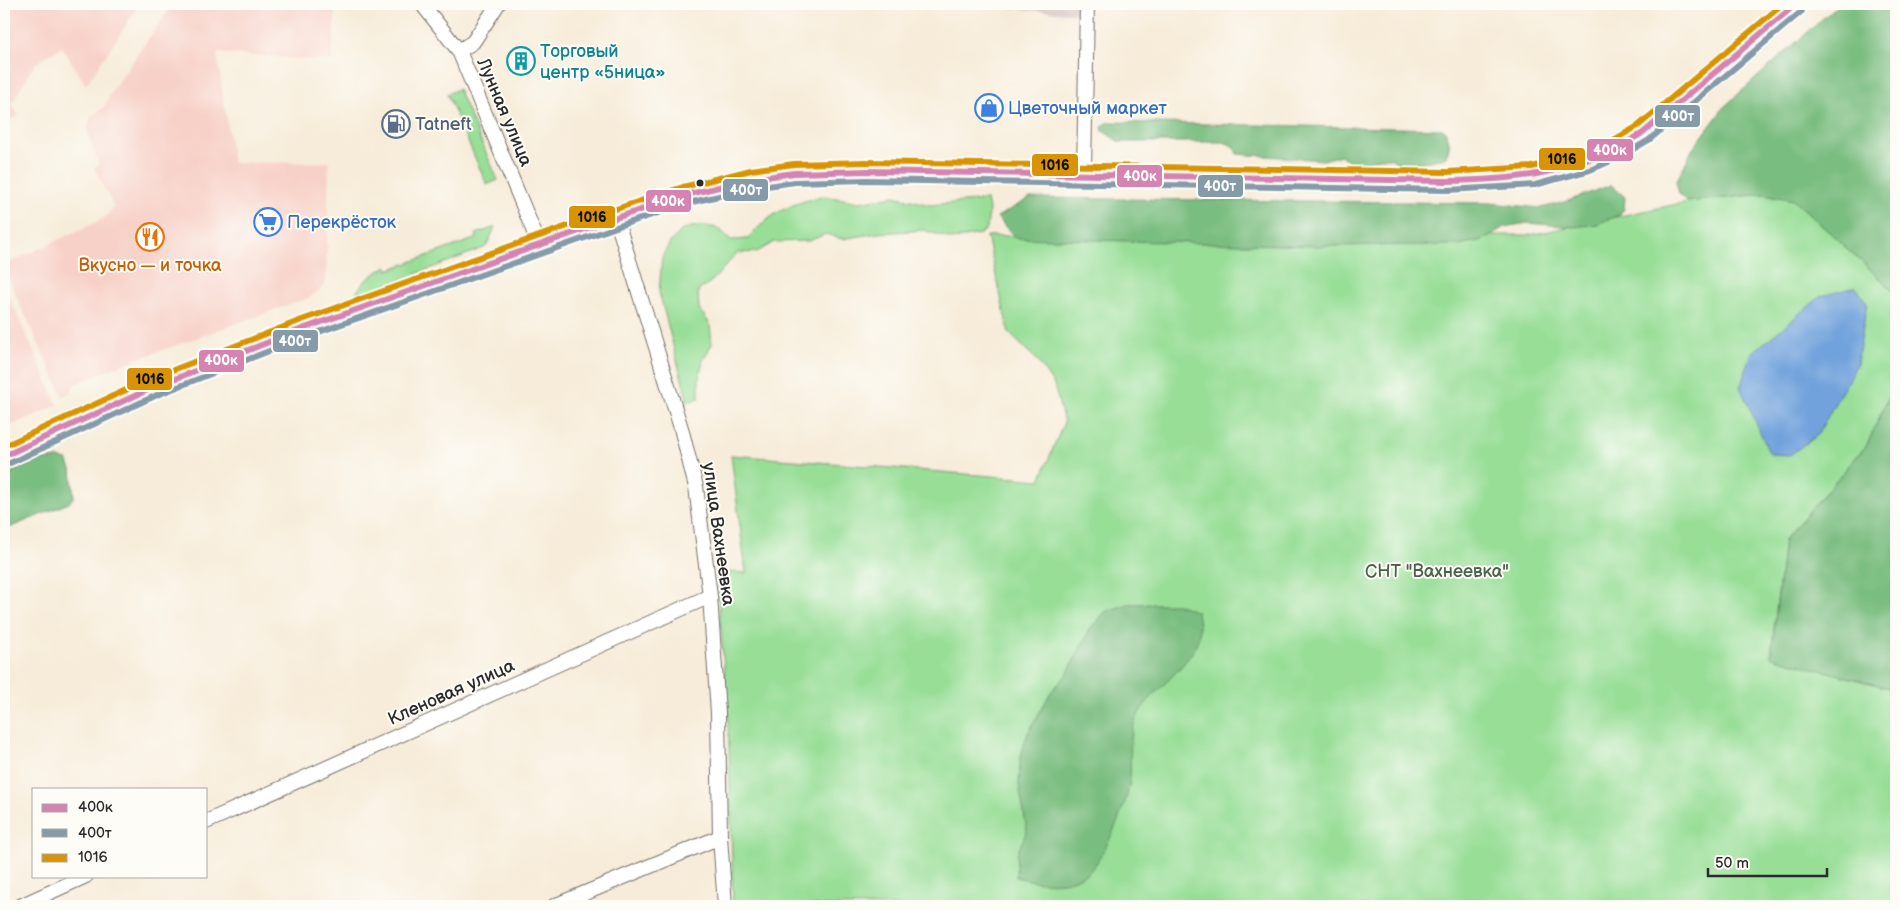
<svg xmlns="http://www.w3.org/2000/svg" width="1900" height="910" viewBox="0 0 1900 910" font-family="'Balsamiq Sans',sans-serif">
	<rect width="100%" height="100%" fill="#fdfcf7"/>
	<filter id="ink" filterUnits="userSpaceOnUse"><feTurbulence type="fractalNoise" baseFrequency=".02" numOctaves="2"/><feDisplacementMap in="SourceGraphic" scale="10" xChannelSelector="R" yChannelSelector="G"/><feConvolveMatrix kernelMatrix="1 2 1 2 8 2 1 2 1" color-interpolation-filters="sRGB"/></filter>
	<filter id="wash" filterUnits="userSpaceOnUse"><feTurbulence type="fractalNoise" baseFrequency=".0096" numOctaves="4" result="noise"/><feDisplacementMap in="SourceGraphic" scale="20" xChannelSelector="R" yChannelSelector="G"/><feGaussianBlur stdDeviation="1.12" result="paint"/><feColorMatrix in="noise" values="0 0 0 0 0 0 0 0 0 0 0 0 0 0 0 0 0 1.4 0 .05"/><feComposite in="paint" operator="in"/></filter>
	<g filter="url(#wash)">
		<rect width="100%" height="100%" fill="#f7ecd9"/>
		<path fill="#f7d1c8" d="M4,4H140L86,85L62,47L35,64L12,103L19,116L4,123Z
			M173,4H336L332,61L217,53L233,163L329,162L326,284L311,297L126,363L73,385L72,392L63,396L4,270V265L103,219L114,207L94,168L99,165L88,133V126L91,117L104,107L113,89Z
			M4,286L58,405L4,429Z"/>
		<path fill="#d2bfc0" d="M947,4H1080V14L1006,8Z"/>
		<path fill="#98de97" stroke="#628461" d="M458,89L498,180L487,185L447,94Z
			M1764,194L1794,200L1896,293V381L1867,445L1784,540L1771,656L1896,690L1891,820L1896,821V906H733L728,715L716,571L746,573L731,455L1040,480L1064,422L1054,385L1037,360L1009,333L987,236L1530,235L1687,202Z
			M825,196L859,202L895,196L930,205L987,200L989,209L987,229L980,234L961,238L951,239L924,230L878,233L842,239L826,234L809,241L774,242L757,252L737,253L713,280L698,291L699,309L710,324L712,344L703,360L699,378V398L688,402L659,292L662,257L671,241L683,229L701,225L718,228L731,240L748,239C769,213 791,203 825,196Z
			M495,227L486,247L354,298C360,282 372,275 387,266L388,270L477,238L476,234Z"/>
		<path fill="#7abd80" stroke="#527456" d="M1839,4H1896V293L1794,200L1764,194L1687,202L1679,194L1676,182L1692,150L1725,106Z
			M1112,122L1444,129C1450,140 1451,146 1446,157C1436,161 1408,165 1398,163C1394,162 1393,158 1388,158C1369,156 1357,174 1341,155L1323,160L1237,154L1233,146L1224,142H1119L1103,131L1102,127L1106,123Z
			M1611,185L1625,197L1624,209L1619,215L1597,224L1574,227L1527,223L1504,227L1483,240L1459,245L1317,246L1015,238L997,217L1030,198L1490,203L1541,208L1565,202Z
			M1896,381V690L1771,657L1784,540L1867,445Z
			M58,458L67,460L71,469L74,496L69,503L4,530V475L41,460Z
			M1127,604H1177L1197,612C1198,619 1200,628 1199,635C1197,660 1152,691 1139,713C1126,735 1133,762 1129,787C1126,805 1101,866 1086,874C1064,887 1039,883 1016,877L1017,853L1027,831L1019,785L1020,759L1027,735L1051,692L1067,674L1090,629L1105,612Z
			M1896,708V821H1891Z"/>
		<path fill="#71a2dc" stroke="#4e6684" d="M1856,287L1867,303L1857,364L1818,434L1790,455L1770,454L1740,387L1752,353L1821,296Z"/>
	</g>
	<g filter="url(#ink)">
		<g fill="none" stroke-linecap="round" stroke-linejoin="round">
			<defs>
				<path id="street" d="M422,4L459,51L539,244
					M459,51L473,42L498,4
					M1084,173L1087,4
					M616,218L681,428L696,487L710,596L718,713L720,837L725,906
					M206,822L710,596
					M20,906L86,876
					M554,906L720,837"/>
				<path id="primary" d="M4,456L154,387L302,329L616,218L686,195L752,179L794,173L866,171L1415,181C1504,181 1565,184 1643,133L1796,4"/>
			</defs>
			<use href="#street" stroke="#726f68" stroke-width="16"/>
			<use href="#primary" stroke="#726f68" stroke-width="24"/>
			<use href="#street" stroke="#fff" stroke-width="14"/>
			<use href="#primary" stroke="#fbbd6e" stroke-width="21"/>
			<defs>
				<path id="bus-1" d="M4,456L154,387L302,329L616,218L686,195L752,179L794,173L866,171L1447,181C1525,180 1575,173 1643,133L1796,4"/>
				<path id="bus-2" d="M8,464L157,395L305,337L619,226L688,203L754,188L795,182L866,180L1447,190L1535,185L1590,170L1618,158L1649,140L1802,11"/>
				<path id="bus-3" d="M4,446L150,379L299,321L613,210L683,187L751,170L794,164L866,162L1447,172L1532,167L1584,154L1610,142L1638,126L1783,4"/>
			</defs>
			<use href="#bus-1" stroke="#fdfcf7" stroke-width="10"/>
			<use href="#bus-2" stroke="#fdfcf7" stroke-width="10"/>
			<use href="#bus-3" stroke="#fdfcf7" stroke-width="10"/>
			<use href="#bus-1" stroke="#d584b1" stroke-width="6"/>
			<use href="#bus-2" stroke="#869baa" stroke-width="6"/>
			<use href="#bus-3" stroke="#d89406" stroke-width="6"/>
		</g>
	</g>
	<defs>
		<symbol id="building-ring" viewBox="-11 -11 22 22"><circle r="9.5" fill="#fdfcf7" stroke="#0f9aa8" stroke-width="1.5"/><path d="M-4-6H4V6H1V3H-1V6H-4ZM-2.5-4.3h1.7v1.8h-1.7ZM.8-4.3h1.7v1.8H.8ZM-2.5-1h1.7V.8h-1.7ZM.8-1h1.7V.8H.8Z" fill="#0f9aa8"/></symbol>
		<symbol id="shop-ring" viewBox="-11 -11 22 22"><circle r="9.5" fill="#fdfcf7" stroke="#3f7fe0" stroke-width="1.5"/><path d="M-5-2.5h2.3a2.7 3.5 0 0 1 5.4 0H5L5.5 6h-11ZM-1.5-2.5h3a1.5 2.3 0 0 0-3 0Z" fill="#3f7fe0"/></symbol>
		<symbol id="fuel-ring" viewBox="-11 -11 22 22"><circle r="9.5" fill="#fdfcf7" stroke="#5c6f8a" stroke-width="1.5"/><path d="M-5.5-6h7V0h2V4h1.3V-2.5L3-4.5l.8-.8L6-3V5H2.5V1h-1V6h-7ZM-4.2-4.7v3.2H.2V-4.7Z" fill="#5c6f8a"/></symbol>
		<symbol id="supermarket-ring" viewBox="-11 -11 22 22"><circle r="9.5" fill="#fdfcf7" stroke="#3f7fe0" stroke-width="1.5"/><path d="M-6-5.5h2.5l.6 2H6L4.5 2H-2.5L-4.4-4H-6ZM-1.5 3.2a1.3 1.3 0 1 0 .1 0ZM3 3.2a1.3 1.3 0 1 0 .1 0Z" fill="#3f7fe0"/></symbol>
		<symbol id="restaurant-ring" viewBox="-11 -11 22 22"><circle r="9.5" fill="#fdfcf7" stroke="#e8710a" stroke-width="1.5"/><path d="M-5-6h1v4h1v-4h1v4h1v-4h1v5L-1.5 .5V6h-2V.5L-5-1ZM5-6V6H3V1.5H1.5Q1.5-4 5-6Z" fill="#e8710a"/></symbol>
	</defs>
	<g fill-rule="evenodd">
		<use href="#building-ring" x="505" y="45" width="32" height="32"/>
		<use href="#shop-ring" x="973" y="92" width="32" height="32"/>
		<use href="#fuel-ring" x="380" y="108" width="32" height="32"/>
		<use href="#supermarket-ring" x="252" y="206" width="32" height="32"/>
		<use href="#restaurant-ring" x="134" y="221" width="32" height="32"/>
	</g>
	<circle fill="#2b2b2b" stroke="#fdfcf7" stroke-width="2" cx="700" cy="183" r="4.5"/>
	<g text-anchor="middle" stroke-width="4" stroke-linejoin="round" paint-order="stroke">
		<g font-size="18" fill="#0d838f" stroke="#fdfcf7" text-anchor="start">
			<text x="540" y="57">Торговый<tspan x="540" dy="21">центр «5ница»</tspan></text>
		</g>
		<g font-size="18" fill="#366cbe" stroke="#fdfcf7" text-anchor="start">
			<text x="1008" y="114">Цветочный маркет</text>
			<text x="287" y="228">Перекрёсток</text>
		</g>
		<g font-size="18" fill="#2b2b2b" stroke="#fdfcf7">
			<text transform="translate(505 112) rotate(67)" y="6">Лунная улица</text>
			<text transform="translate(719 534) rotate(82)" y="6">улица Вахнеевка</text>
			<text transform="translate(451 692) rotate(-24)" y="6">Кленовая улица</text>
		</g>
		<g font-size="18" fill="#4e5e75" stroke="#fdfcf7" text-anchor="start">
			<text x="415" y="130">Tatneft</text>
		</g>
		<g font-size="18" fill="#c56008" stroke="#fdfcf7">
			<text x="150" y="271">Вкусно — и точка</text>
		</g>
		<g font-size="18" fill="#4c614b" stroke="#fdfcf7">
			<text x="1437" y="577">СНТ "Вахнеевка"</text>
		</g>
	</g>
	<g stroke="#fdfcf7" stroke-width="2">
		<rect x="1654" y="104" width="47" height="24" rx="5" fill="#869baa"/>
		<rect x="1586" y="138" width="48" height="24" rx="5" fill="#d584b1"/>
		<rect x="1538" y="147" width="48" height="24" rx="5" fill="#d89406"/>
		<rect x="1031" y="153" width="48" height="24" rx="5" fill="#d89406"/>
		<rect x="1116" y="164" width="47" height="24" rx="5" fill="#d584b1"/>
		<rect x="1197" y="174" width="47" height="24" rx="5" fill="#869baa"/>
		<rect x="722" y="178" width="47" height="24" rx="5" fill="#869baa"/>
		<rect x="645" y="189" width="47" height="24" rx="5" fill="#d584b1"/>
		<rect x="568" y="205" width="48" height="24" rx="5" fill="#d89406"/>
		<rect x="272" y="329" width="47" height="24" rx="5" fill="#869baa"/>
		<rect x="198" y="349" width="47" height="24" rx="5" fill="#d584b1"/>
		<rect x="126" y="367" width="47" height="24" rx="5" fill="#d89406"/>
	</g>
	<g font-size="14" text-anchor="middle" font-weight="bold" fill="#fff">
		<text x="1678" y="121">400т</text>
		<text x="1610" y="155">400к</text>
		<text x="1140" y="181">400к</text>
		<text x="1220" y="191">400т</text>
		<text x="746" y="195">400т</text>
		<text x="668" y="206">400к</text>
		<text x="295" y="346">400т</text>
		<text x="221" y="365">400к</text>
	</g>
	<g font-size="14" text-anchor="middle" font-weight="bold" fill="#111">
		<text x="1562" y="164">1016</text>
		<text x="1055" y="170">1016</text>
		<text x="592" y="222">1016</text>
		<text x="150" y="384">1016</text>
	</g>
	<rect width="1900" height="910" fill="none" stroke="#fdfcf7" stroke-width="20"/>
	<rect x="32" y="788" width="175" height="90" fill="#fdfcf7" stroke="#a9a8a5"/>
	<rect x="42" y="804" width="25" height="8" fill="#d584b1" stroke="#a9a8a5"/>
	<text x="78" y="812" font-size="15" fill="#2b2b2b">400к</text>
	<rect x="42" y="829" width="25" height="8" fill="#869baa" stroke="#a9a8a5"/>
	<text x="78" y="838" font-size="15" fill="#2b2b2b">400т</text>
	<rect x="42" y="854" width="25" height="8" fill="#d89406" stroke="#a9a8a5"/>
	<text x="78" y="862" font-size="15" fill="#2b2b2b">1016</text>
	<path d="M1708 868v8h119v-8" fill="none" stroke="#2b2b2b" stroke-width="2.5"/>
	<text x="1715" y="868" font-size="15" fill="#2b2b2b" stroke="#fdfcf7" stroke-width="4" paint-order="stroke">50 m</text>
</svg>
